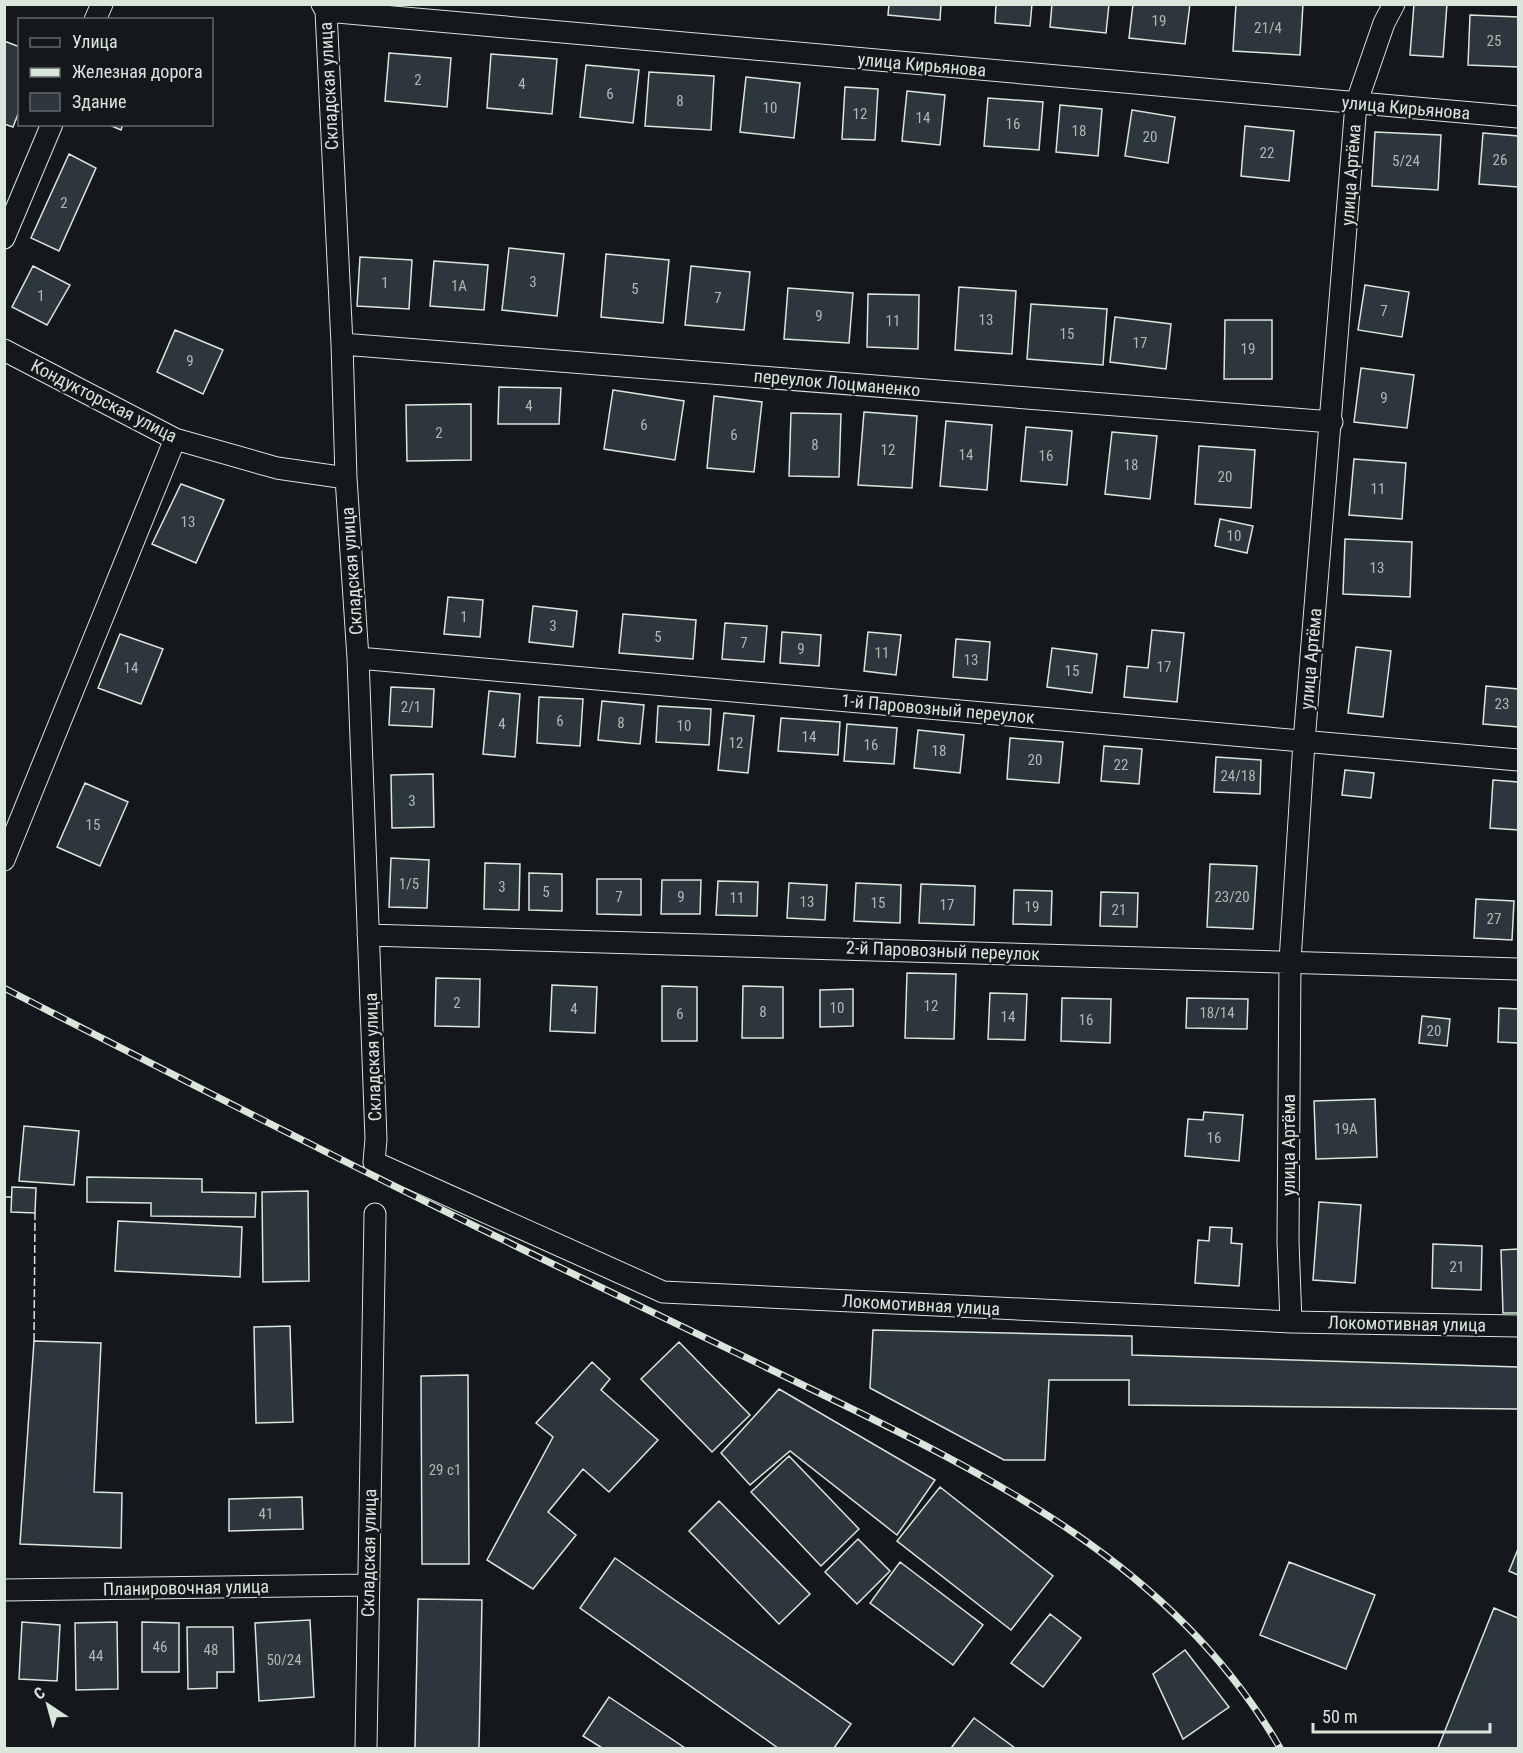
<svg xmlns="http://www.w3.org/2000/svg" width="1523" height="1753" viewBox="0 0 1523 1753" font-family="'Roboto Condensed',sans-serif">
	<rect width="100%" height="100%" fill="#14181c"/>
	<path fill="#2c363c" stroke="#d8e6dc" stroke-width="1.5" d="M889,4H941L940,20L888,15Z
		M996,4H1032L1030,26L995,23Z
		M1052,4H1109L1106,33L1050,27Z
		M1133,4H1190L1185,44L1129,38Z
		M1236,4H1303L1300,55L1233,51Z
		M1414,4H1447L1443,57L1410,55Z
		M1470,15L1518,17V67L1468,65Z
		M4,41L20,47V109L13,127L4,124Z
		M389,53L451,58L447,107L385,101Z
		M491,54L557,59L552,114L487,108Z
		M586,65L639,70L633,123L580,117Z
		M649,72L714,76L711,130L645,126Z
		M746,77L800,83L794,138L740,132Z
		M845,87L878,89L875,140L842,139Z
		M907,91L945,95L940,145L902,141Z
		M988,98L1043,102L1039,150L984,146Z
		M1060,105L1102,109L1098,156L1056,152Z
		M1132,110L1175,117L1168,163L1125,156Z
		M107,124H123L121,130Z
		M1245,126L1294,131L1289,181L1241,176Z
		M1375,132L1441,135L1438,190L1372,186Z
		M1483,133L1518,136V187L1479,184Z
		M69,154L96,168L59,251L31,238Z
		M509,248L564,254L557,316L502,310Z
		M606,254L669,260L663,323L601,317Z
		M360,257L412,260L409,309L357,306Z
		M434,261L488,265L484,310L430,306Z
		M33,266L70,285L47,325L12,307Z
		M691,266L750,272L744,330L685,325Z
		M1365,285L1409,292L1402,337L1358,330Z
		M959,287L1016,291L1012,354L955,350Z
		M788,288L853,293L849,343L784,339Z
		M868,294L919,295L918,349L867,347Z
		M1031,304L1107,309L1103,365L1027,359Z
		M1115,317L1171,324L1166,369L1110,362Z
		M1225,320H1272V379H1224Z
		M175,330L223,350L203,394L157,372Z
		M1361,368L1414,375L1407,428L1354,422Z
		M499,387L561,388L559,424H498Z
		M613,390L684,401L675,460L604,449Z
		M714,396L762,402L754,472L707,468Z
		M471,404V460L407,461L406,405Z
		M864,412L917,416L912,488L858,485Z
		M791,413L841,414L839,477L789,476Z
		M946,421L992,425L987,490L940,486Z
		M1026,427L1072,431L1067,485L1021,481Z
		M1112,432L1157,436L1150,499L1105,494Z
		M1199,446L1255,450L1251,508L1195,504Z
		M1354,459L1406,463L1402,519L1349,515Z
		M181,484L224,500L196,563L152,544Z
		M1220,519L1253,526L1247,553L1215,546Z
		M1345,539L1412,542L1410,597L1343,594Z
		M448,597L483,600L480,637L444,634Z
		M533,606L577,611L573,647L529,642Z
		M623,614L696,620L693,659L619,653Z
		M725,623L767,626L764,662L722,659Z
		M1152,630L1184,633L1177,702L1124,697L1127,666L1148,668Z
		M782,632L821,635L819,666L780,663Z
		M868,632L901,635L896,675L864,671Z
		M120,634L163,649L141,704L98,688Z
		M956,639L990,642L987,680L953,677Z
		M1356,647L1391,651L1383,717L1348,713Z
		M1052,648L1097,654L1092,693L1047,687Z
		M1486,686L1518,689V727L1483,724Z
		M391,687L434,689L432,727L389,725Z
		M489,691L520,694L515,757L483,754Z
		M539,697L583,699L580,746L537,743Z
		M602,701L644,705L640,744L598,740Z
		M658,706L711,709L709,745L656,742Z
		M724,713L754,716L748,773L718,770Z
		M781,718L840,722L838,755L778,751Z
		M847,724L897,728L894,764L844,761Z
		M918,730L964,735L960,773L914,768Z
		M1010,738L1063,742L1059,783L1007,779Z
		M1104,746L1142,749L1139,784L1101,781Z
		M1216,757L1261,760L1260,794L1214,792Z
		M1345,770L1374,773L1371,798L1342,795Z
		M433,774L434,827L392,828L391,775Z
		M1493,780L1518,782V830L1490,828Z
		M85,783L128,802L100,866L57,847Z
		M391,858L429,860L427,908L389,907Z
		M485,863L520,864L519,910L484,909Z
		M1210,864L1257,866L1253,929L1207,927Z
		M529,873L562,874V911L529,910Z
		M597,879H641V915L597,914Z
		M662,880H701L700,914H661Z
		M718,881L758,882L757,916L716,915Z
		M789,883L827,885L825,920L787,918Z
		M856,883L901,885L900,923L854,921Z
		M921,884L975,886L974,925L919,923Z
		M1014,890L1052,891L1051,925L1013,924Z
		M1101,892L1138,893L1137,927L1100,926Z
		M1476,899L1514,901L1512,940L1474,938Z
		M907,973L956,974L954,1039L905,1038Z
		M436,978L480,979L479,1027L435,1026Z
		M552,985L597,987L595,1033L550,1031Z
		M662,986L697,987V1041H662Z
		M743,986L783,987V1038H742Z
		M853,989V1026L820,1027V990Z
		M990,993L1027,994L1025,1040L988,1039Z
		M1062,998L1111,999L1110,1043L1061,1041Z
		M1187,998L1248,999L1247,1029L1186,1028Z
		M1499,1008L1518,1009V1043L1498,1042Z
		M1422,1016L1450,1019L1447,1046L1419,1043Z
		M1375,1099L1377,1157L1316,1159L1314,1101Z
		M1204,1112L1243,1115L1239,1161L1185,1156L1188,1119L1203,1120Z
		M24,1126L79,1131L74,1185L19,1181Z
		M87,1177L202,1179V1192L256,1193L255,1217L151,1216V1203L87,1202Z
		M12,1187L36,1188L35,1213L11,1212Z
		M308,1191L309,1281L263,1282L262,1192Z
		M1319,1202L1361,1205L1355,1283L1313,1280Z
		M118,1221L242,1227L240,1277L115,1271Z
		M1210,1227L1232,1228L1231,1243L1242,1244L1239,1286L1195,1283L1198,1240L1209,1241Z
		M1433,1244L1482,1246L1481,1290L1432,1288Z
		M1518,1249V1313H1503L1501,1250Z
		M290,1326L293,1422L256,1423L254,1327Z
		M873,1330L1132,1336V1355L1518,1367V1409L1129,1405V1380H1049L1045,1460H1004L870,1388Z
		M34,1341L101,1343L94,1492L122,1493L121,1548L20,1544Z
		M679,1342L750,1415L712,1452L641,1379Z
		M592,1362L610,1379L601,1390L658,1440L609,1492L583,1469L548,1512L576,1535L533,1589L487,1560L553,1437L536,1423Z
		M468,1375L469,1564H422L421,1376Z
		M779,1389L935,1480L897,1535L790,1451L750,1485L721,1453Z
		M789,1456L859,1529L821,1566L751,1492Z
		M940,1487L1053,1576L1011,1630L897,1541Z
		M302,1497L303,1529L229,1531V1499Z
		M719,1501L810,1594L779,1624L689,1531Z
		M858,1539L890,1571L857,1604L825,1572Z
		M1518,1549V1575L1509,1571Z
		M615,1558L851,1724L834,1748H778L580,1608Z
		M900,1562L983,1625L953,1665L870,1603Z
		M1289,1562L1375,1595L1346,1669L1260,1635Z
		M418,1599L482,1600L479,1748H415Z
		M1494,1608L1518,1618V1748H1438Z
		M1050,1614L1081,1638L1043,1687L1011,1663Z
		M310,1620L314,1697L259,1701L255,1623Z
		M22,1622L60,1625L57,1681L19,1679Z
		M117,1622L118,1689L76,1690L75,1623Z
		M142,1622L179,1623V1672H142Z
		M187,1627H233L234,1672H217V1688L188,1689Z
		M1185,1650L1229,1707L1183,1739L1153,1674Z
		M609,1697L685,1748H602L583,1736Z
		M974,1718L1015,1748H951Z"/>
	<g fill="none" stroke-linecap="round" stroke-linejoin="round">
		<defs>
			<path id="minor" d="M322,4L326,11L342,344L346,478L358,658L376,1139L374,1162L663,1292L1291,1322L1518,1326
				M326,11L1518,117
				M95,20L102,4
				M4,238L52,124
				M342,344L1332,422
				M4,350L175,439L277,468L346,478
				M358,658L1518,760
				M4,860L175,439
				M368,935L1518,969
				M1291,1322L1288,1241L1290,961L1304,742L1356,104L1384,23L1394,4
				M4,1590L368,1585
				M366,1748L375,1214"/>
		</defs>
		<use href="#minor" stroke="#d8e6dc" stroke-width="23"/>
		<use href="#minor" stroke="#14181c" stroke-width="21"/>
		<defs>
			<path id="rail" d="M4,988C179,1078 354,1167 530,1253C623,1298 716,1343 809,1388C993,1477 1174,1565 1280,1748"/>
		</defs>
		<use href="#rail" stroke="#d8e6dc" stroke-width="7"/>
		<use href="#rail" stroke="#14181c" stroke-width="4.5" stroke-dasharray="14" stroke-linecap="butt"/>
		<path stroke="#d8e6dc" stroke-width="1.5" stroke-dasharray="8 3" stroke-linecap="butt" d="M4,1197H12
			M34,1341L35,1213"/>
	</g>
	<g text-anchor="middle" stroke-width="4.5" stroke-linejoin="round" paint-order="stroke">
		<g font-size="15" fill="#adbab4">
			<text x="1159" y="26">19</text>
			<text x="1268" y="33">21/4</text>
			<text x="1494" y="46">25</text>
			<text x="418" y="85">2</text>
			<text x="522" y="89">4</text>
			<text x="610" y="99">6</text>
			<text x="680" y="106">8</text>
			<text x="770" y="113">10</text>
			<text x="860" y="119">12</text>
			<text x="923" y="123">14</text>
			<text x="1013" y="129">16</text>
			<text x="1079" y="136">18</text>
			<text x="1150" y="142">20</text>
			<text x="1267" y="158">22</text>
			<text x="1500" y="165">26</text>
			<text x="1406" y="166">5/24</text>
			<text x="64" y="208">2</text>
			<text x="533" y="287">3</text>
			<text x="385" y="288">1</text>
			<text x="459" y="291">1А</text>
			<text x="635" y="294">5</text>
			<text x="41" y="301">1</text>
			<text x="718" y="303">7</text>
			<text x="1384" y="316">7</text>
			<text x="819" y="321">9</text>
			<text x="986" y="325">13</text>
			<text x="893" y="326">11</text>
			<text x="1067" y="339">15</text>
			<text x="1140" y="348">17</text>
			<text x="1248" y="354">19</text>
			<text x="190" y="366">9</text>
			<text x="1384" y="403">9</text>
			<text x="529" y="411">4</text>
			<text x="644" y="430">6</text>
			<text x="439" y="438">2</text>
			<text x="734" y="440">6</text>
			<text x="815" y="450">8</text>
			<text x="888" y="455">12</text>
			<text x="966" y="460">14</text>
			<text x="1046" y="461">16</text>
			<text x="1131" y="470">18</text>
			<text x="1225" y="482">20</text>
			<text x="1378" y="494">11</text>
			<text x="188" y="527">13</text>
			<text x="1234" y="541">10</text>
			<text x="1377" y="573">13</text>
			<text x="464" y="622">1</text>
			<text x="553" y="631">3</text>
			<text x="658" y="642">5</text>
			<text x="744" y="648">7</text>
			<text x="801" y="654">9</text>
			<text x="882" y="658">11</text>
			<text x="971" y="665">13</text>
			<text x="1164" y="672">17</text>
			<text x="131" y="673">14</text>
			<text x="1072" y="676">15</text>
			<text x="1502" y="709">23</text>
			<text x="411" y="712">2/1</text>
			<text x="560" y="726">6</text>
			<text x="621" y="728">8</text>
			<text x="502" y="729">4</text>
			<text x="684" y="731">10</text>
			<text x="809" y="742">14</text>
			<text x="736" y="748">12</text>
			<text x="871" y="750">16</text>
			<text x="939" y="756">18</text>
			<text x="1035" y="765">20</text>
			<text x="1121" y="770">22</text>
			<text x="1238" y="781">24/18</text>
			<text x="412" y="806">3</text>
			<text x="93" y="830">15</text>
			<text x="409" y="889">1/5</text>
			<text x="502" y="892">3</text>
			<text x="546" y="897">5</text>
			<text x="619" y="902">7</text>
			<text x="681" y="902">9</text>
			<text x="1232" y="902">23/20</text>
			<text x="737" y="903">11</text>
			<text x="807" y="907">13</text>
			<text x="878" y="908">15</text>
			<text x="947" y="910">17</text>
			<text x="1032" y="912">19</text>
			<text x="1119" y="915">21</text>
			<text x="1494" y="924">27</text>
			<text x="457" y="1008">2</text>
			<text x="931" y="1011">12</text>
			<text x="837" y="1013">10</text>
			<text x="574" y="1014">4</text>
			<text x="763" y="1017">8</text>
			<text x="1217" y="1018">18/14</text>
			<text x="680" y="1019">6</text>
			<text x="1008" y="1022">14</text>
			<text x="1086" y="1025">16</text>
			<text x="1434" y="1036">20</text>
			<text x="1346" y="1134">19А</text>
			<text x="1214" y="1143">16</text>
			<text x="1457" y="1272">21</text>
			<text x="445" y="1475">29 с1</text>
			<text x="266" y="1519">41</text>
			<text x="160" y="1652">46</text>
			<text x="211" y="1655">48</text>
			<text x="96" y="1661">44</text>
			<text x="284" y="1665">50/24</text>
		</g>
		<g font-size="18" fill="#d8e6dc" stroke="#14181c">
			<text transform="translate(922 65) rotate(5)" y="6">улица Кирьянова</text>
			<text transform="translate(329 86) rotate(-93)" y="6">Складская улица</text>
			<text transform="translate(1406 108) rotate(5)" y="6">улица Кирьянова</text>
			<text transform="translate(1351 175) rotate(-86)" y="6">улица Артёма</text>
			<text transform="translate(837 383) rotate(5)" y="6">переулок Лоцманенко</text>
			<text transform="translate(104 401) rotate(27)" y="6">Кондукторская улица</text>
			<text transform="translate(352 571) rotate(-94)" y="6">Складская улица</text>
			<text transform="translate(1311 659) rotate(-85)" y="6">улица Артёма</text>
			<text transform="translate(938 709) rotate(5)" y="6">1-й Паровозный переулок</text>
			<text transform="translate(943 951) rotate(2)" y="6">2-й Паровозный переулок</text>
			<text transform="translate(373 1057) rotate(-92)" y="6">Складская улица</text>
			<text transform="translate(1289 1145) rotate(-90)" y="6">улица Артёма</text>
			<text transform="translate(921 1305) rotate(3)" y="6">Локомотивная улица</text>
			<text transform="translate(1407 1324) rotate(1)" y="6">Локомотивная улица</text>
			<text transform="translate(369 1553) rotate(-89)" y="6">Складская улица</text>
			<text transform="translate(186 1588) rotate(-1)" y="6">Планировочная улица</text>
		</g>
	</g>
	<rect width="1523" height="1753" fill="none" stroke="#d8e6dc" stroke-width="12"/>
	<rect x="18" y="18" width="195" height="108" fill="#14181c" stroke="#626a69" stroke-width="1.5"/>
	<rect x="30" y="38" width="30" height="9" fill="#14181c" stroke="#626a69" stroke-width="1.5"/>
	<text x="72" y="48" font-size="18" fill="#d8e6dc">Улица</text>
	<rect x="30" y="68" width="30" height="9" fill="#d8e6dc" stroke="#626a69" stroke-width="1.5"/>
	<text x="72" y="78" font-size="18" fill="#d8e6dc">Железная дорога</text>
	<rect x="30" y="93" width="30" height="18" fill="#2c363c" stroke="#626a69" stroke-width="1.5"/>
	<text x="72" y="108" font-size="18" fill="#d8e6dc">Здание</text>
	<g transform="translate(48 1705) rotate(324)" stroke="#14181c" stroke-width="4.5" paint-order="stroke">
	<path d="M0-4.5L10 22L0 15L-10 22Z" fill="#d8e6dc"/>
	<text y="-9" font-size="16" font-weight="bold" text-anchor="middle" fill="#d8e6dc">С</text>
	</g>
	<path d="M1313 1723v9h177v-9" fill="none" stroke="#d8e6dc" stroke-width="3"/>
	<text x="1322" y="1723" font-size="18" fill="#d8e6dc" stroke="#14181c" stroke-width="4.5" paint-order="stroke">50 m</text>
</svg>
